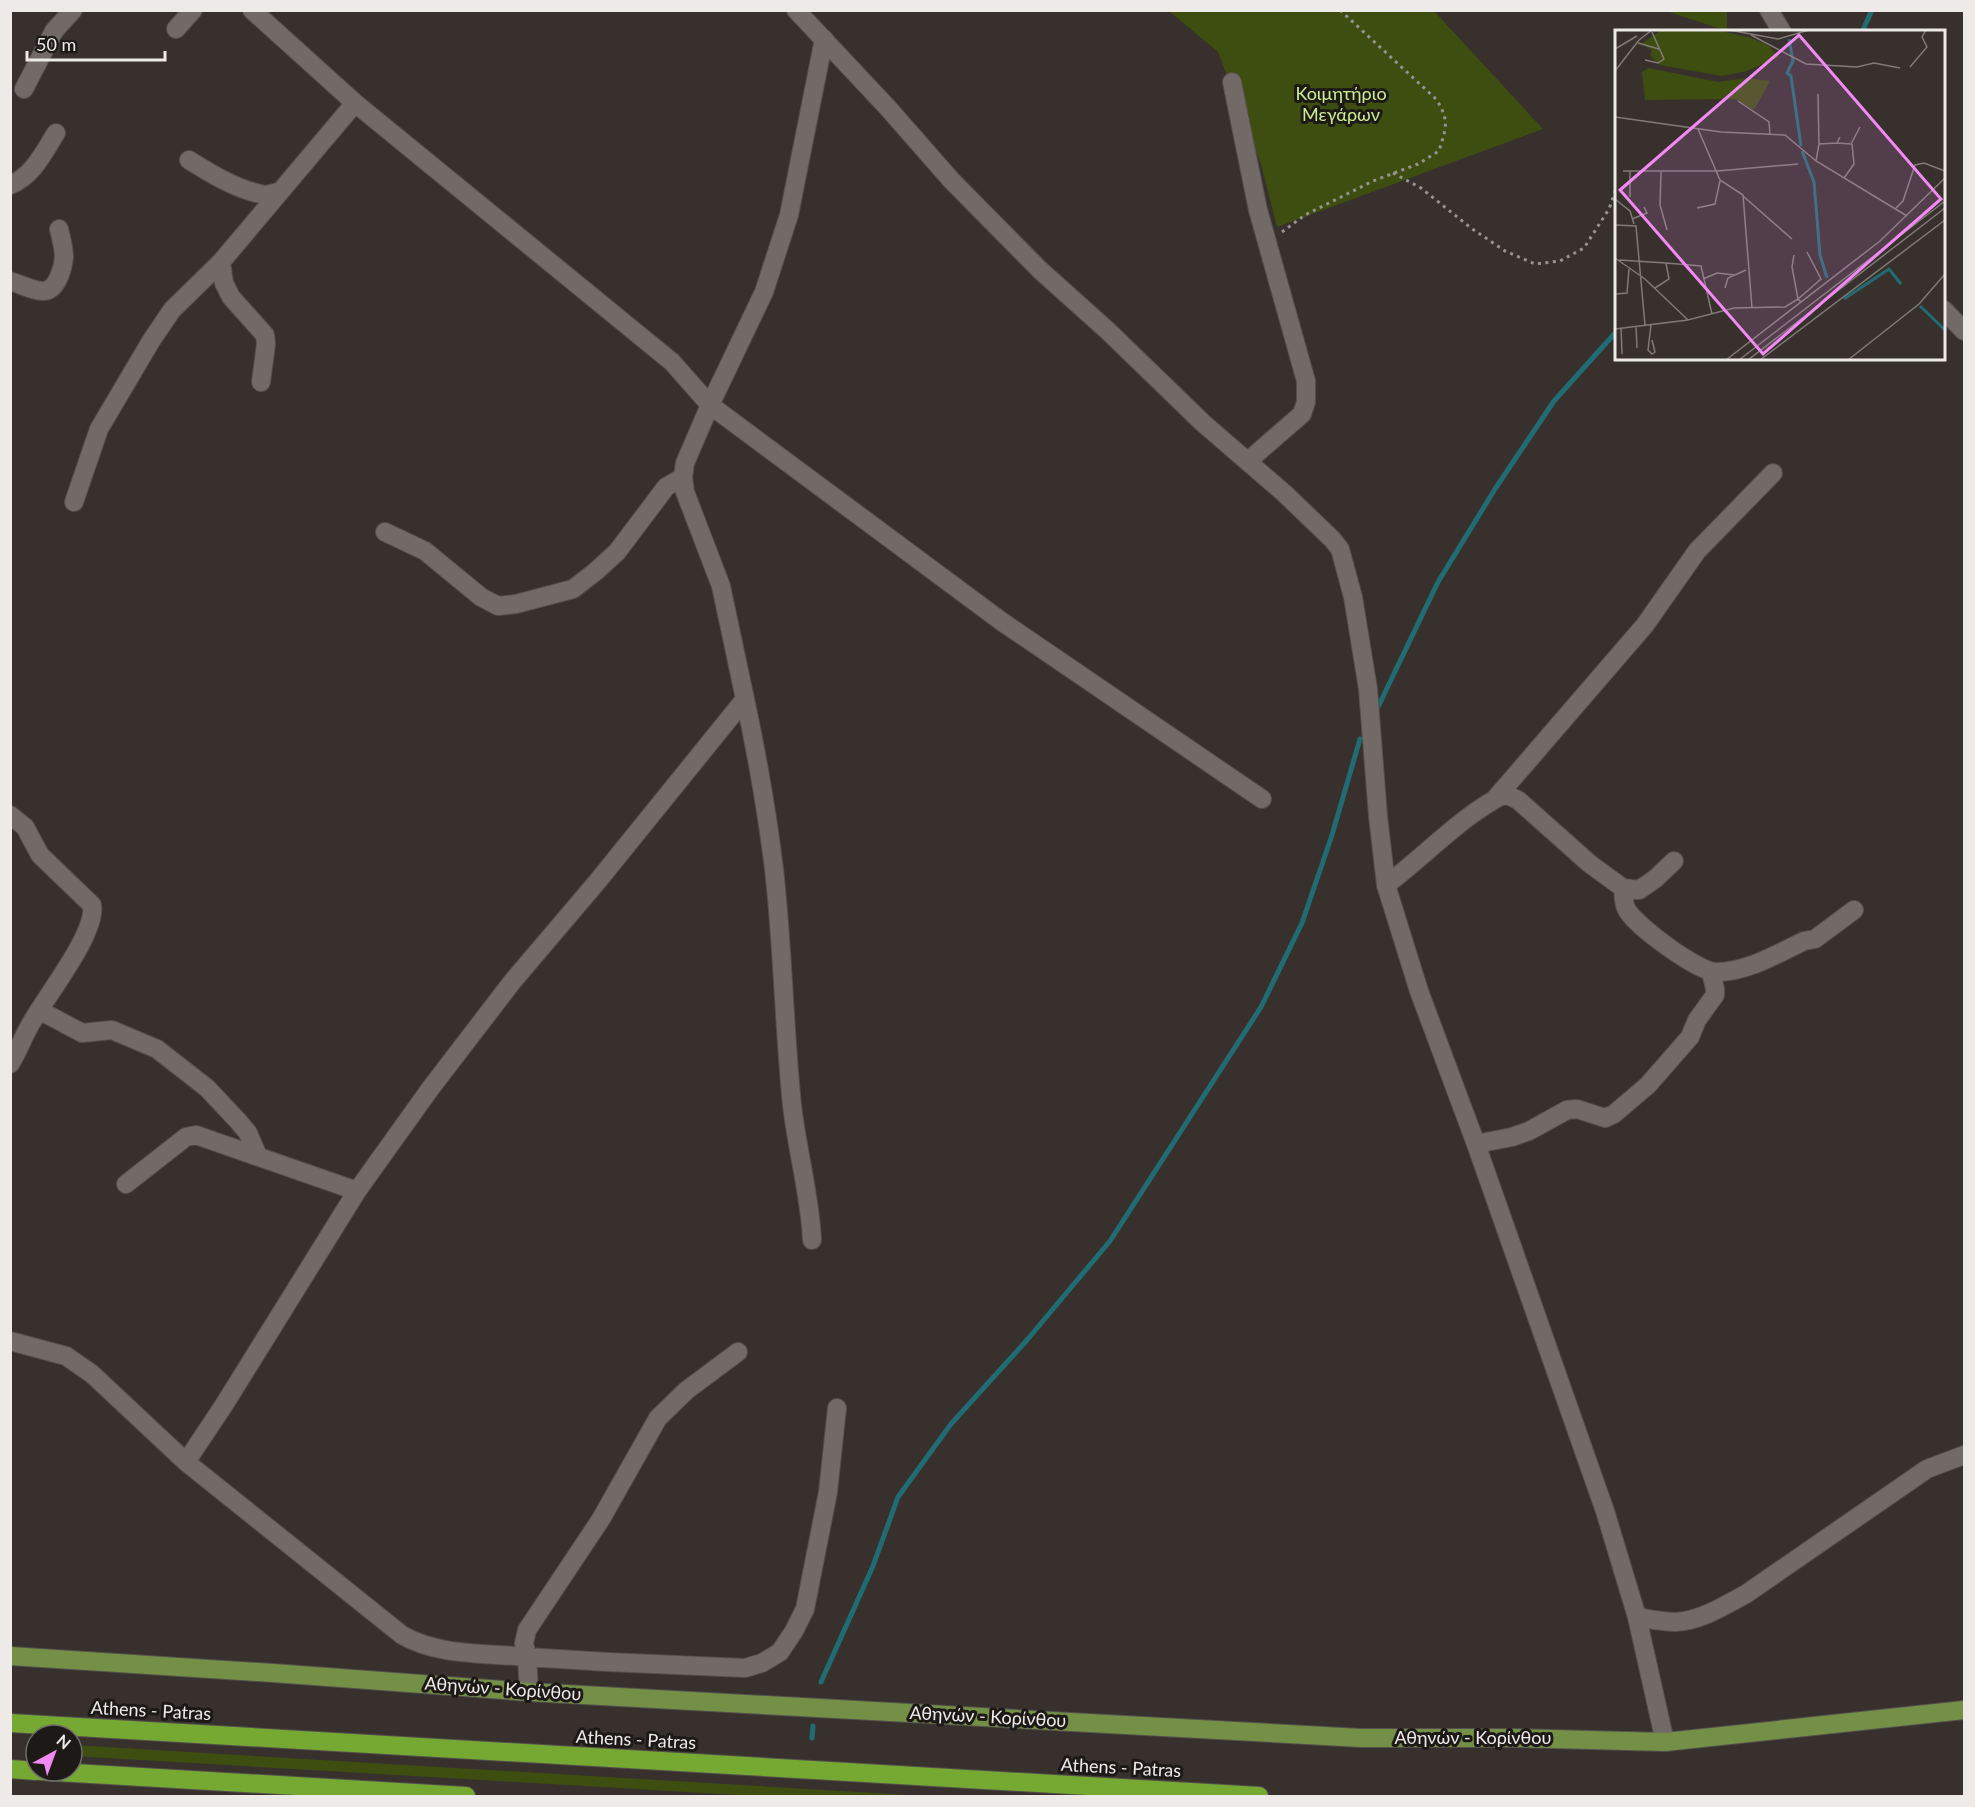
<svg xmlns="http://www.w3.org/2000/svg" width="1975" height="1807" viewBox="0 0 1975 1807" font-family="Lato,sans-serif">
	<rect width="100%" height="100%" fill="#37302d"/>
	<path fill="#3e4e11" d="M1169,11H1434L1543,129L1277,227L1261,164L1218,52Z
		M1666,11H1727V31Z
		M72,1745L925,1796H755L72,1756Z"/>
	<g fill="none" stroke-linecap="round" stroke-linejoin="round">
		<path stroke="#216c73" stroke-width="5" d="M1862,32L1872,10
			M1378,707L1438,582L1495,489L1554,401L1616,332
			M821,1682L873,1566L898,1497L951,1424L1027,1340L1110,1241L1261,1007L1302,923L1332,835L1360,739
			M812,1738L813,1726"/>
		<defs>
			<path id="minor" d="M252,10L355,103L672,362L710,405L1001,621L1262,799
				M1769,10L1782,32
				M176,29L193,10
				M1232,82L1258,210L1306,381V402L1302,414L1248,461
				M24,89L54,31L73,10
				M189,160C210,173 235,189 261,194C266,196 273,193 279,192
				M10,185C33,176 44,152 56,133
				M221,262L224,283L231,297L265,335L266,344L261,382
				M10,281C20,284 33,291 43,291C57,291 63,268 64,257C64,248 61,238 59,229
				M1944,310L1964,331
				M74,502L99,429L151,341L172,310L221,262L355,103
				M385,532L425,551L481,597L498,606L516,604L573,589L595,572L617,552L666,487L683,477
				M745,699C757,755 767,812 774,869C783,948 784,1027 792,1105C797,1150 810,1195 812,1240
				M1495,799L1645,625L1697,551L1773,473
				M10,815L25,827L40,855L92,905C97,934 44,998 29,1027C22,1039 18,1052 10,1064
				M1386,885C1425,856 1462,815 1505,794L1518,800L1590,864L1623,888L1639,890L1655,879L1674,861
				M1623,888C1624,895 1623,904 1627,910C1636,926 1699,973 1717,972C1747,972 1777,954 1804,941L1815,939L1854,910
				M39,1010L82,1033L112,1030L157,1049L207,1088L238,1121L248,1133L258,1156
				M1476,1144L1512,1137L1529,1131L1567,1110L1577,1109L1605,1118L1614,1114L1648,1085L1690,1037L1697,1020L1715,995V989L1711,972
				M126,1184L186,1137L196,1135L357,1191
				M10,1341L66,1356L92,1374L186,1462L402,1635C438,1656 486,1653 527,1657L529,1692
				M738,1352L687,1390L658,1418L601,1519L527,1630L524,1643L527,1657L607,1662L745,1668L762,1663L780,1652L794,1631L805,1609L828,1492L837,1408
				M186,1462L224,1405L357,1191L430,1089L512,982L597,882L745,699L721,586L685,492L683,477L685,463L710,405L764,292L789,215L824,39
				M1637,1617C1649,1619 1662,1622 1675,1622C1700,1621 1724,1606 1746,1594L1927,1469L1964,1455"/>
			<path id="tertiary" d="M796,10L888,108L952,181L1040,270L1108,331L1203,423L1284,493L1332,539L1340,549L1353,597L1368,689L1378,816L1386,885L1419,991L1476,1144L1605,1511L1637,1617L1665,1742"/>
			<path id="primary" d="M10,1656L273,1673L529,1692L1361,1738H1514L1665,1742L1964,1710"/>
			<path id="motorway" d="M10,1723L1259,1796
				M10,1769L36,1771
				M40,1771L466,1796"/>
		</defs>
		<use href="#minor" stroke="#544f4c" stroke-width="20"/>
		<use href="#tertiary" stroke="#544f4c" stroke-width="20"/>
		<use href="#primary" stroke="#544f4c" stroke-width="20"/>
		<use href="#motorway" stroke="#544f4c" stroke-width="20"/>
		<path stroke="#989290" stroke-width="3" stroke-dasharray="3 4.5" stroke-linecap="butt" d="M1393,173L1421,188L1471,228L1505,251L1535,264L1560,261L1584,248L1609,209L1616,189
			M1282,232L1305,215L1373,181L1418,164L1439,151C1446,128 1450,121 1436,99L1340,10"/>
		<use href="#minor" stroke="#726a66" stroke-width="18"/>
		<use href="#tertiary" stroke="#726a66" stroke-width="18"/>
		<use href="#primary" stroke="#749047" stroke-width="18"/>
		<use href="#motorway" stroke="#76a932" stroke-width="18"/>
	</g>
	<g text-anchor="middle" stroke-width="6" stroke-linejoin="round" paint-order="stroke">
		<g font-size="18" fill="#ccea8f" stroke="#1c1917">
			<text x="1341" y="100">Κοιμητήριο<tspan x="1341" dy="21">Μεγάρων</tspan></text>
		</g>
		<g font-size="18" fill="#eeeae8" stroke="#1c1917">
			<text transform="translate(503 1689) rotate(4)" y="6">Αθηνών - Κορίνθου</text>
			<text transform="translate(151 1711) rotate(3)" y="6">Athens - Patras</text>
			<text transform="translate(988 1717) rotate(3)" y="6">Αθηνών - Κορίνθου</text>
			<text x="1473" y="1744">Αθηνών - Κορίνθου</text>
			<text transform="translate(636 1740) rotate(3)" y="6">Athens - Patras</text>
			<text transform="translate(1121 1768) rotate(3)" y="6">Athens - Patras</text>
		</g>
	</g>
	<g transform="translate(1615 30)">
		<rect width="330" height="330" fill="#37302d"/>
		<path d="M47,0H102L136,8L153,15L164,27L132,41L107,46L45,35L35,26L37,20L26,14ZM34,38L103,52L132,48L155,51L139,80L120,69L30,70L27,42Z" fill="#3e4e11"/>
		<path fill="none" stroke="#216c73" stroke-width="3" d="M174,9L178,31L172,43L176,46L186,116M187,121L199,152L205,225L212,248M229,269L274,239L286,254M305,276L330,300"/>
		<path fill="none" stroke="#807a78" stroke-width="1.5" d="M114,0L163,9L194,0M136,5L191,34L242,37L259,33L285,38M23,13L44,19M0,19L22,6M30,30L43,33L49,29L37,2M295,37L312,17L307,7L311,0M0,41L24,10L37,0M203,64L204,115M123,71L154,92L155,104M0,87L106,102L170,105L201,131L292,186M83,99L105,150L128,165L137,278M222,113L236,114L245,97M201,131L204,114L222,113L225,107M8,141H102L183,134M46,142L45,175L52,200M229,148L239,134L237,114M128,166L177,209M15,167V141M0,169L15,181L19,194M82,178L100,174L105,151M281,178L288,171L300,135L309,133L330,141M17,189L32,183L29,177M0,195L21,196L30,295M179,225L177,237L183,269L206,249L192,222M0,228L30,249L73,290L119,278L170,277L183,269L186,272M4,230L51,233L54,249L40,258M51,233L86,236L97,284M88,249L102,243L120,245M110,258L113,248L131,240M0,264L12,263L14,239M36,295L33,320L37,324L40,322L37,310M21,296L22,318M6,298L7,324M0,299L73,290M111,330L265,211L330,148M124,330L330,171M133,330L330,178M145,330L330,190M233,330L304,274L330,244"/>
		<path fill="#f28af3" fill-opacity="0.15" stroke="#f28af3" stroke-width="3" d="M184,5L326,169L148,324L5,160Z"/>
		<rect width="330" height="330" fill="none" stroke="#eeeae8" stroke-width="3"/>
	</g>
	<rect width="1975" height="1807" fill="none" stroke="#eeeae8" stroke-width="24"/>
	<g transform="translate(54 1753) rotate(41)"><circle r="28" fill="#1c1917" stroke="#706d6b" stroke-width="1.5"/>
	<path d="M0-4.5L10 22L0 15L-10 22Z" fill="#f28af3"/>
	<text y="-9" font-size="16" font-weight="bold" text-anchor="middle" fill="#eeeae8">N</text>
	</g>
	<path d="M27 51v9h138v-9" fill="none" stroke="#eeeae8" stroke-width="3"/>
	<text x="36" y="51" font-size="18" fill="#eeeae8" stroke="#1c1917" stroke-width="4.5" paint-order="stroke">50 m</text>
</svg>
